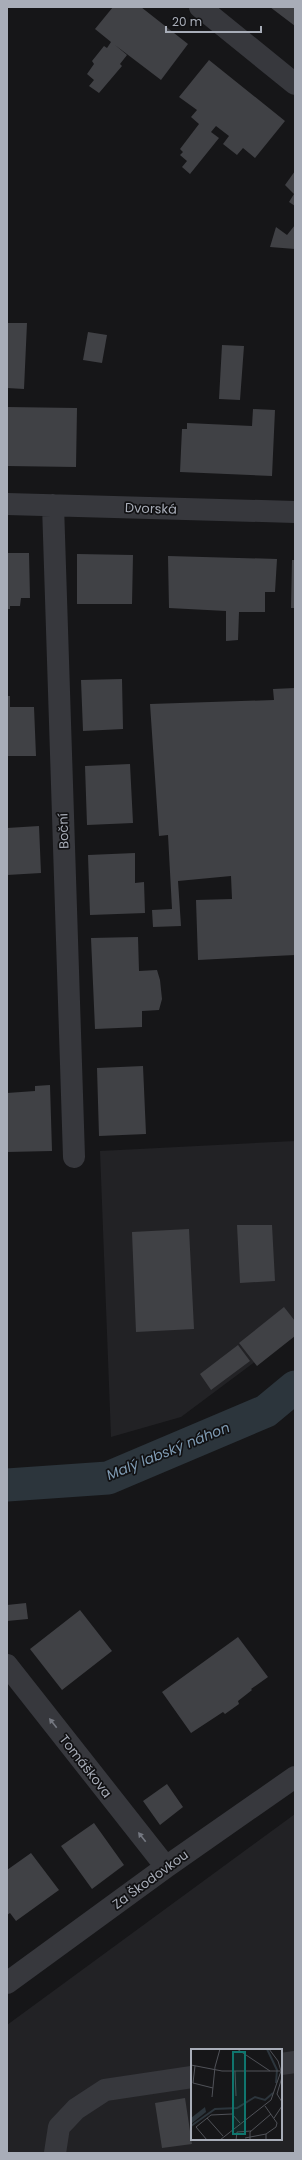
<svg xmlns="http://www.w3.org/2000/svg" width="302" height="2160" viewBox="0 0 302 2160" font-family="Poppins,sans-serif">
	<rect width="100%" height="100%" fill="#161618"/>
	<path fill="#222225" fill-rule="evenodd" d="M295,1141V1332L181,1417L111,1437L100,1151Z
		M295,1814V2153H7V2025ZM192,2050H281V2139H192Z"/>
	<g fill="none" stroke-linecap="round" stroke-linejoin="round">
		<path stroke="#2c353c" stroke-width="33" d="M7,1485L108,1478L266,1411L295,1387"/>
	</g>
	<path fill="#404145" d="M113,7H141L188,44L161,80L115,45L127,55L120,64L122,66L99,93L89,86L94,80L87,74L94,64L92,61L104,46L107,48L111,42L95,29Z
		M270,7H295V26Z
		M209,60L285,121L255,158L243,148L237,155L223,144L229,136L216,126L211,132L219,138L190,174L182,167L187,161L180,155L183,152L180,149L199,124L191,117L197,110L179,97Z
		M295,171V206L289,202L294,194L285,185Z
		M295,225V249L270,247L276,227L287,235Z
		M7,323H27L24,389L7,388Z
		M88,332L107,335L102,363L83,360Z
		M222,345L244,346L240,400L219,399Z
		M7,407L77,408L76,467L7,466Z
		M253,409L275,410L272,476L180,472L182,429H187V423L252,426Z
		M7,553H29L30,598H21L20,606H10V609H7Z
		M77,554L133,555L132,604H77Z
		M168,556L277,559L275,592H265V612H239L238,640L226,641V611L169,608Z
		M292,560H295V608H291Z
		M122,679L123,729L83,731L81,680Z
		M295,688V955L198,960L196,900L232,899L231,876L178,881L181,926L153,927L152,910L172,909L168,835L159,836L150,704L274,700L273,689Z
		M7,696H10V707H34L36,756H7Z
		M130,764L133,823L87,825L85,766Z
		M39,826L41,873L7,875V828Z
		M135,853V883L144,882L145,913L90,915L88,855Z
		M138,937L139,971L157,970L160,980L162,999L159,1010L142,1011V1027L95,1029L91,938Z
		M143,1066L146,1134L99,1136L97,1068Z
		M50,1085L52,1151L7,1152V1093L35,1091V1086Z
		M237,1225H272L275,1281L240,1283Z
		M189,1229L194,1329L136,1332L132,1232Z
		M284,1307L295,1321V1336L257,1366L239,1343Z
		M238,1345L250,1361L211,1390L200,1374Z
		M26,1603L28,1619L7,1621V1605Z
		M80,1610L112,1651L62,1690L30,1649Z
		M238,1637L268,1677L251,1689L252,1690L238,1701L239,1704L225,1714L223,1712L191,1733L162,1692Z
		M167,1784L183,1807L160,1825L143,1801Z
		M94,1823L124,1865L92,1889L61,1846Z
		M31,1853L59,1890L16,1921L10,1913L7,1915V1870Z
		M185,2098L192,2144L162,2148L155,2103Z"/>
	<g fill="none" stroke-linecap="round" stroke-linejoin="round">
		<path stroke="#37383d" stroke-width="22" d="M200,7L295,84
			M7,504L295,512
			M53,505L74,1157
			M7,1665L166,1867
			M7,1983L166,1867L295,1777
			M281,2064L295,2062
			M55,2153L59,2127L76,2109L105,2090L192,2077"/>
	</g>
	<defs><path id="oneway-solid" d="M-6-.8H1V-3.2L6.5 0L1 3.2V.8H-6Z"/></defs>
	<g fill="#757881">
		<use href="#oneway-solid" transform="translate(53 1723) rotate(-128)"/>
		<use href="#oneway-solid" transform="translate(142 1837) rotate(-128)"/>
	</g>
	<g text-anchor="middle" stroke-width="3.5" stroke-linejoin="round" paint-order="stroke">
		<g font-size="13" fill="#a8adb8" stroke="#111113">
			<text transform="translate(151 508) rotate(2)" y="5">Dvorská</text>
			<text transform="translate(63 831) rotate(-92)" y="5">Boční</text>
			<text transform="translate(86 1766) rotate(52)" y="5">Tomáškova</text>
			<text transform="translate(150 1879) rotate(-36)" y="5">Za Škodovkou</text>
		</g>
		<g font-size="14" font-style="italic" fill="#7f9bb3" stroke="#111113">
			<text transform="translate(168 1451) rotate(-22)" y="5">Malý labský náhon</text>
		</g>
	</g>
	<g transform="translate(191 2049)">
		<rect width="91" height="91" fill="#161618"/>
		<path d="M14,58L15,63L0,75V69Z" fill="#2c353c"/>
		<path fill="none" stroke="#2c353c" stroke-width="2" d="M76,0L86,21L85,34M0,77L24,60L46,59L64,48L74,51L82,44"/>
		<path fill="none" stroke="#505258" stroke-width="1" d="M46,0L79,22M0,16L31,22H90M4,17L2,34L22,39M44,22L45,47M91,28L86,45L91,53M21,48L24,18L29,0M74,57L86,74L85,78L75,85V91M16,69L32,87M83,69L91,57M54,89L75,85M16,91L5,78L20,66L41,65L49,74M29,91L80,51L90,22L87,12L78,0M45,91L46,83L60,82M59,91V83L80,65"/>
		<path fill="#0f766e" fill-opacity="0.15" stroke="#0f766e" stroke-width="2" d="M42,3H54V85H42Z"/>
		<rect width="91" height="91" fill="none" stroke="#a8adb8" stroke-width="2"/>
	</g>
	<rect width="302" height="2160" fill="none" stroke="#a8adb8" stroke-width="16"/>
	<path d="M166 26v6h95v-6" fill="none" stroke="#a8adb8" stroke-width="2"/>
	<text x="172" y="26" font-size="12" fill="#a8adb8" stroke="#111113" stroke-width="3" paint-order="stroke">20 m</text>
</svg>
